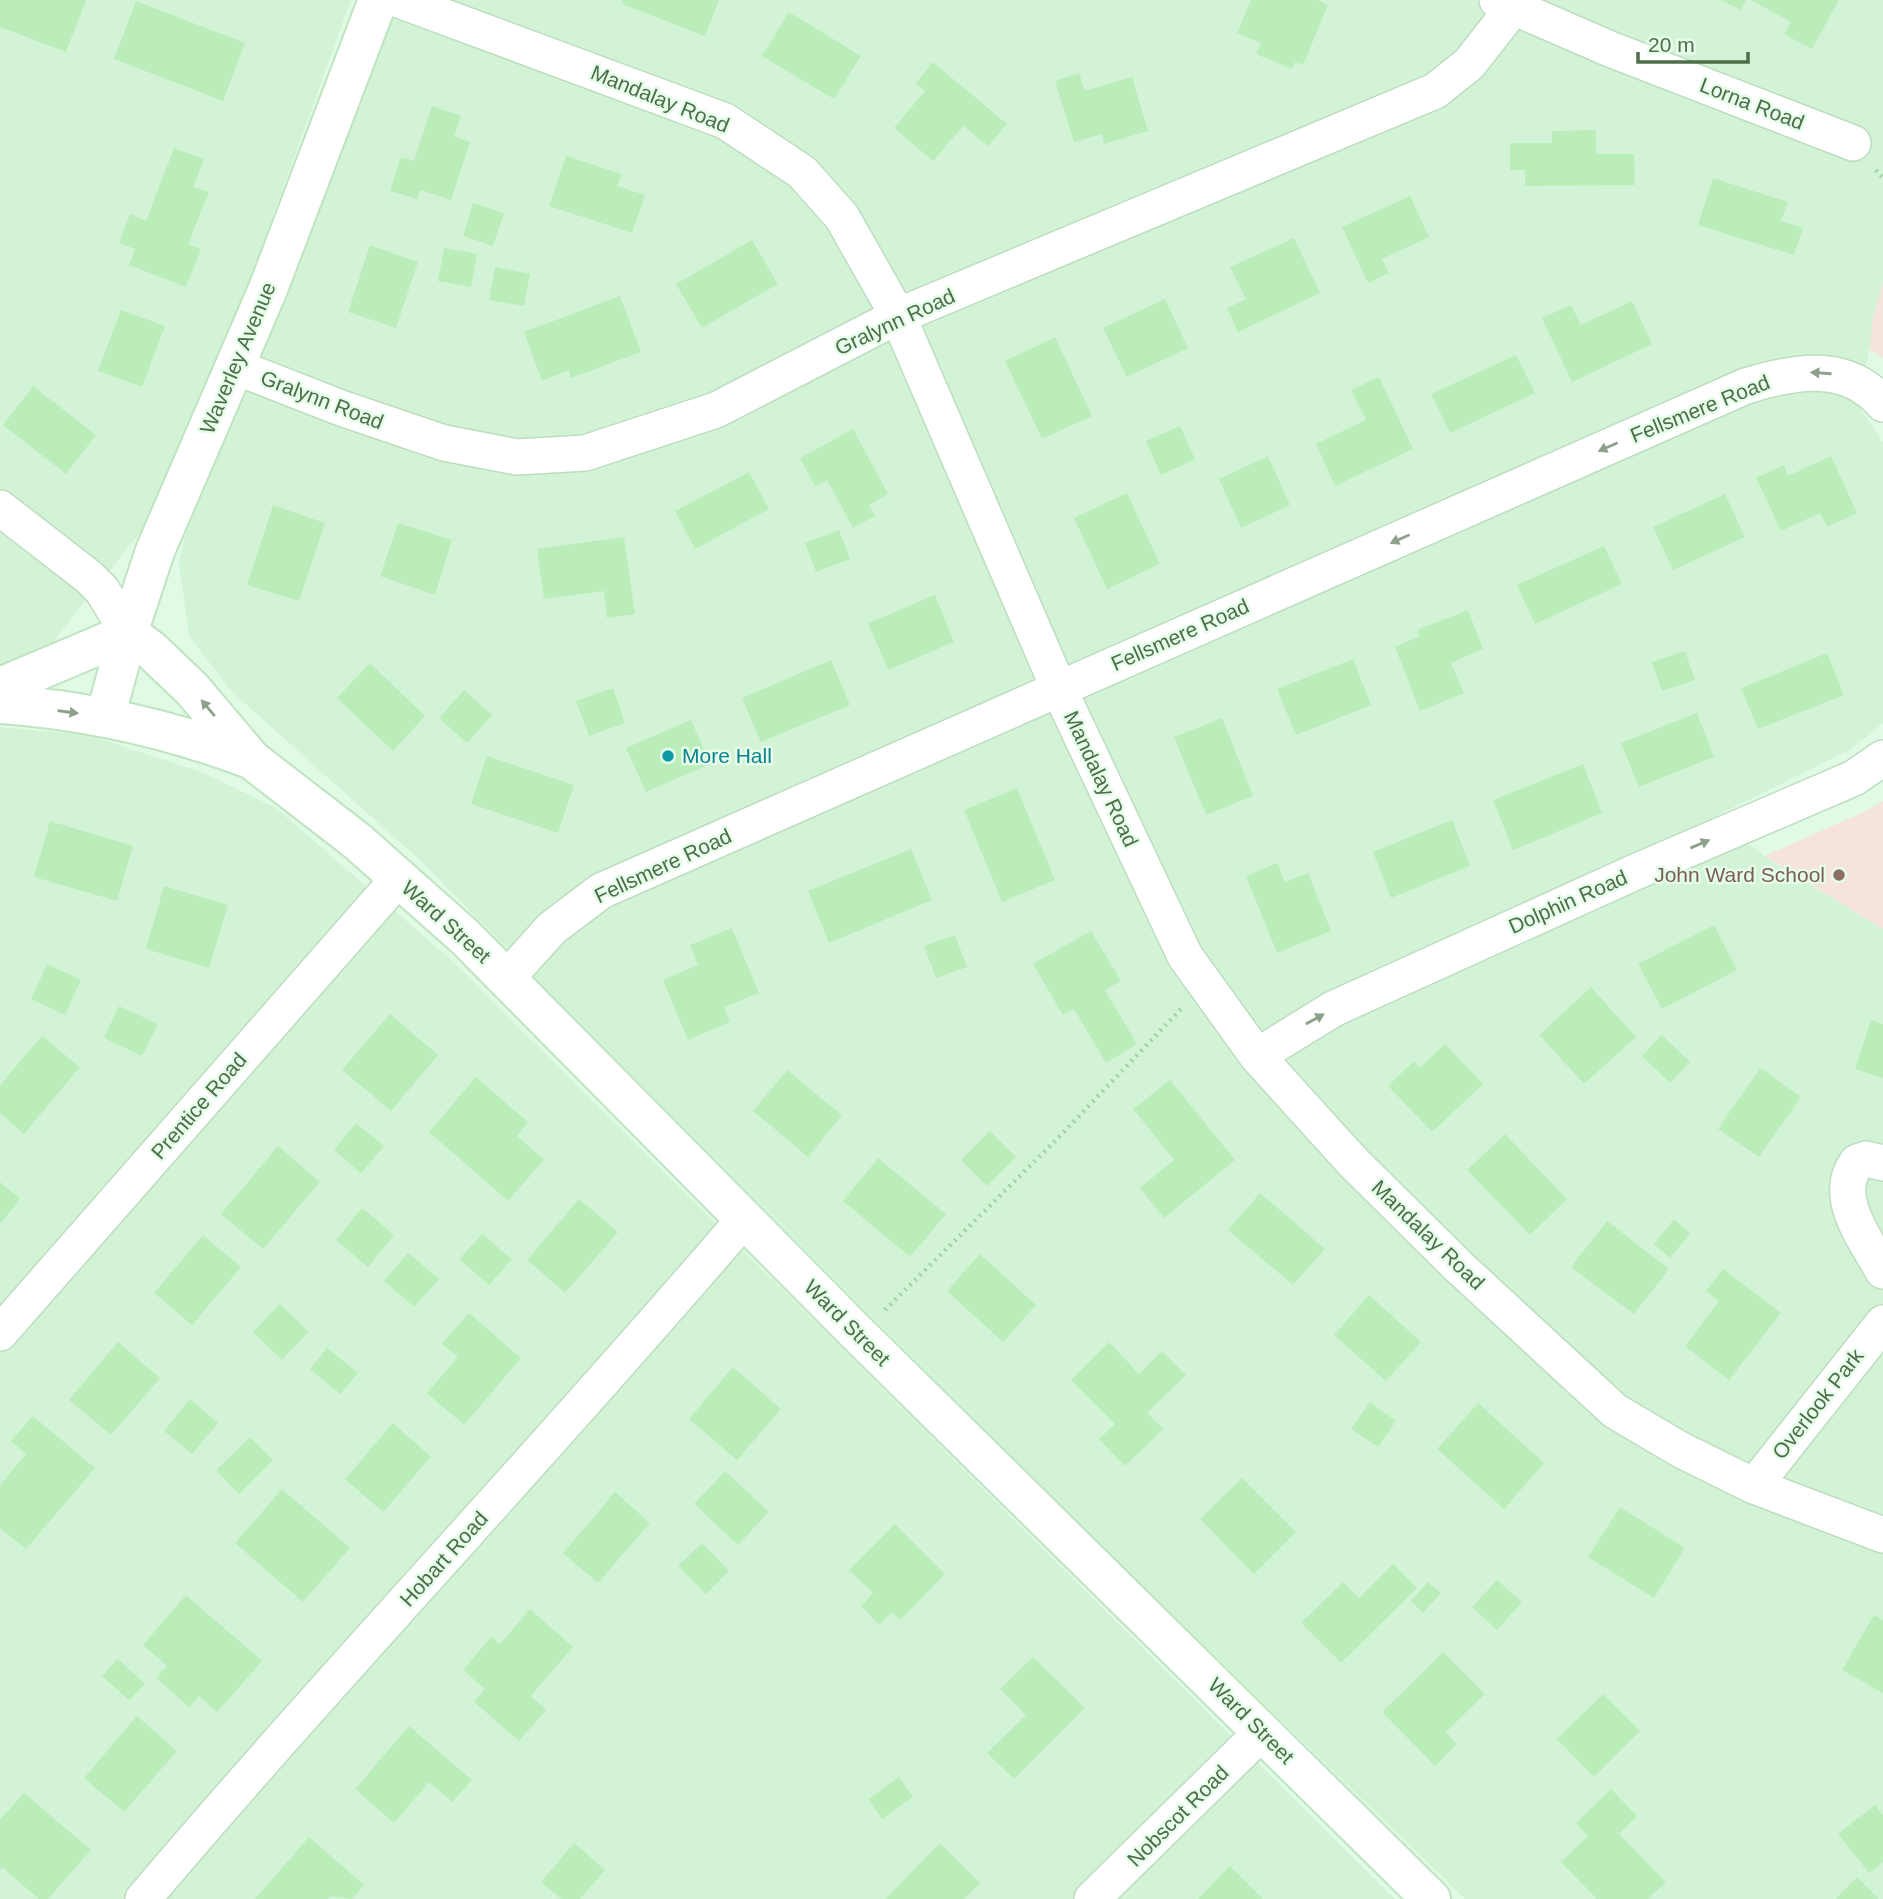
<svg xmlns="http://www.w3.org/2000/svg" width="1883" height="1899" viewBox="0 0 1883 1899" font-family="Helvetica,sans-serif">
	<rect width="100%" height="100%" fill="#e0fae5"/>
	<path fill="#d3f3d7" d="M0,0H351L230,335L142,530L52,643L0,669Z
		M393,0H1883V281L1858,405L1883,442V723L1848,751L1716,816L1765,857L1883,929V1899H1465L1096,1541L633,1077L422,862L231,691L189,636L179,562L191,512Z
		M0,727L88,735L204,773L276,808L449,958L1395,1899H0Z"/>
	<path fill="#f6e3de" d="M1883,281V358L1870,350L1872,322Z
		M1883,801V929L1765,856L1866,811Z"/>
	<path fill="#bbedba" d="M0,0H86L66,52L0,27Z
		M623,0H719L705,36L622,4Z
		M1251,0H1317L1328,5L1303,65L1295,62L1292,69L1256,54L1261,43L1237,33Z
		M1721,0H1746L1740,10Z
		M1751,0H1839L1812,49L1784,34L1791,22Z
		M136,1L245,43L223,101L114,59Z
		M789,12L861,56L834,99L762,56Z
		M933,62L1007,124L988,146L963,126L933,161L894,128L925,91L916,83Z
		M1079,73L1085,91L1132,77L1148,131L1104,144L1102,134L1074,142L1055,81Z
		M432,106L461,116L454,136L470,142L451,200L420,190L417,199L390,191L401,157L414,161Z
		M1596,130V154H1634L1635,185L1525,186V170H1510V143H1552V131Z
		M174,148L204,159L193,187L209,192L188,244L201,249L186,287L129,265L135,249L119,243L130,214L146,221Z
		M566,156L622,174L617,186L645,195L632,233L549,206Z
		M1713,178L1788,202L1781,221L1803,228L1794,255L1698,225Z
		M1410,196L1429,237L1382,259L1389,273L1368,283L1342,227Z
		M473,203L504,213L493,246L463,236Z
		M1294,238L1320,293L1238,332L1227,308L1246,299L1230,267Z
		M752,240L778,284L702,328L676,284Z
		M370,245L418,262L396,328L348,312Z
		M444,248L477,254L471,287L438,281Z
		M495,267L530,274L524,306L489,300Z
		M620,296L641,352L571,378L569,370L542,381L524,332Z
		M1165,299L1188,348L1127,377L1103,328Z
		M1632,301L1652,344L1572,382L1542,318L1571,305L1581,325Z
		M121,310L165,326L142,387L98,371Z
		M1055,337L1092,416L1042,439L1005,361Z
		M1516,355L1535,393L1450,433L1431,394Z
		M1379,377L1413,449L1335,486L1316,444L1366,420L1351,390Z
		M33,386L96,435L66,474L3,425Z
		M1180,426L1195,459L1161,475L1146,441Z
		M853,429L888,494L869,505L875,516L853,528L827,480L815,486L800,458Z
		M1268,456L1290,505L1241,528L1219,479Z
		M1831,456L1857,513L1827,527L1820,513L1781,531L1756,478L1784,465L1788,476Z
		M749,472L769,509L695,549L675,511Z
		M1127,493L1160,564L1107,589L1074,518Z
		M1725,494L1745,537L1673,570L1653,527Z
		M273,505L325,523L299,601L247,585Z
		M398,523L452,540L435,595L380,576Z
		M839,530L850,559L816,572L805,543Z
		M624,537L635,614L607,618L604,591L544,599L537,549Z
		M1604,546L1622,584L1535,624L1517,585Z
		M935,595L954,642L888,670L868,623Z
		M1468,610L1483,649L1451,663L1464,693L1420,711L1395,647L1420,636L1417,630Z
		M1685,651L1695,680L1662,691L1652,662Z
		M1827,653L1844,695L1758,729L1741,688Z
		M1353,659L1371,705L1296,735L1277,689Z
		M831,660L850,705L761,742L742,698Z
		M370,663L425,716L393,751L337,698Z
		M613,688L625,723L589,736L576,701Z
		M464,690L492,715L467,743L439,718Z
		M1697,713L1714,757L1639,787L1621,743Z
		M1222,718L1253,796L1206,815L1174,737Z
		M691,720L710,764L646,792L626,748Z
		M487,756L574,785L558,833L471,804Z
		M1583,764L1602,813L1513,850L1493,800Z
		M1017,788L1055,880L1002,902L964,810Z
		M1452,820L1470,866L1391,898L1373,852Z
		M50,821L133,846L117,901L34,877Z
		M911,849L932,900L829,943L808,891Z
		M1277,863L1285,882L1308,873L1331,931L1277,953L1246,876Z
		M164,886L228,905L209,968L146,949Z
		M1714,925L1737,970L1662,1009L1638,964Z
		M732,928L759,993L724,1007L730,1022L688,1040L663,980L698,965L690,945Z
		M1091,931L1121,981L1105,990L1137,1044L1106,1063L1074,1009L1063,1015L1033,964Z
		M955,935L967,967L936,978L924,946Z
		M47,964L81,980L65,1015L31,999Z
		M1591,987L1636,1037L1584,1084L1539,1035Z
		M119,1006L158,1024L142,1056L104,1038Z
		M390,1014L438,1055L391,1111L342,1070Z
		M1871,1020L1883,1024V1078L1855,1069Z
		M1662,1035L1690,1062L1670,1083L1642,1056Z
		M42,1036L80,1067L24,1134L0,1113V1085Z
		M1445,1044L1483,1084L1432,1132L1388,1086L1414,1061L1420,1068Z
		M1760,1068L1801,1097L1759,1157L1718,1129Z
		M787,1070L842,1115L808,1157L753,1111Z
		M476,1077L528,1122L517,1136L544,1160L508,1201L429,1132Z
		M1170,1080L1235,1160L1164,1218L1140,1188L1174,1160L1133,1109Z
		M356,1123L384,1146L361,1173L334,1150Z
		M990,1131L1016,1157L987,1186L961,1160Z
		M1505,1134L1567,1199L1530,1235L1467,1170Z
		M278,1146L320,1182L263,1249L221,1214Z
		M878,1158L946,1214L910,1257L843,1201Z
		M0,1182L20,1199L0,1224Z
		M1260,1193L1325,1249L1293,1285L1228,1230Z
		M579,1199L618,1232L565,1293L527,1260Z
		M362,1208L394,1235L368,1267L336,1240Z
		M1674,1219L1690,1233L1670,1258L1654,1244Z
		M1607,1221L1669,1269L1634,1314L1571,1267Z
		M482,1234L512,1259L489,1285L459,1259Z
		M203,1235L241,1267L192,1325L154,1293Z
		M408,1253L439,1279L414,1307L384,1281Z
		M980,1254L1036,1305L1003,1342L947,1291Z
		M1723,1269L1781,1313L1729,1380L1685,1346L1719,1301L1706,1291Z
		M1369,1295L1421,1342L1386,1381L1334,1335Z
		M280,1304L309,1332L282,1360L253,1332Z
		M469,1313L521,1358L464,1425L427,1393L458,1357L442,1344Z
		M118,1342L160,1378L111,1435L69,1400Z
		M1109,1342L1139,1374L1162,1351L1186,1375L1147,1413L1163,1429L1125,1466L1099,1439L1115,1424L1071,1380Z
		M327,1348L358,1373L340,1394L310,1369Z
		M733,1367L781,1409L737,1460L689,1419Z
		M190,1399L218,1423L192,1454L164,1431Z
		M1370,1402L1396,1421L1378,1447L1351,1429Z
		M1478,1403L1544,1463L1504,1509L1437,1449Z
		M33,1416L95,1468L26,1549L0,1528V1485L26,1454L11,1441Z
		M393,1423L431,1457L383,1512L345,1479Z
		M250,1437L273,1460L239,1494L216,1470Z
		M725,1471L769,1512L738,1545L694,1504Z
		M1242,1478L1296,1532L1254,1574L1200,1519Z
		M282,1489L350,1548L303,1602L235,1543Z
		M615,1492L650,1523L598,1583L563,1553Z
		M1620,1507L1685,1548L1654,1598L1588,1557Z
		M895,1524L945,1574L900,1620L892,1612L879,1625L861,1606L873,1593L849,1570Z
		M702,1543L729,1571L706,1594L678,1566Z
		M1393,1564L1417,1588L1341,1663L1301,1623L1343,1582L1359,1598Z
		M1497,1580L1522,1602L1497,1630L1472,1607Z
		M1428,1582L1441,1593L1423,1613L1411,1601Z
		M186,1595L262,1661L217,1712L199,1696L189,1707L156,1678L167,1666L143,1645Z
		M530,1609L573,1647L531,1696L546,1710L519,1741L474,1702L485,1689L463,1670L491,1637L500,1644Z
		M1874,1615L1883,1620V1693L1842,1670Z
		M1443,1652L1485,1694L1446,1732L1457,1744L1435,1766L1382,1712Z
		M1033,1657L1085,1708L1014,1779L987,1753L1026,1715L1000,1689Z
		M118,1659L145,1684L129,1700L102,1676Z
		M1603,1694L1640,1731L1594,1777L1557,1739Z
		M137,1716L177,1751L124,1812L84,1778Z
		M409,1726L472,1780L452,1802L429,1782L394,1823L355,1789Z
		M899,1777L913,1797L882,1819L868,1799Z
		M1611,1789L1637,1816L1619,1834L1666,1882L1648,1899H1597L1561,1862L1588,1836L1576,1823Z
		M24,1793L91,1850L48,1899H39L2,1867L0,1870V1820Z
		M1875,1805L1883,1815V1862L1869,1873L1838,1834Z
		M309,1837L364,1885L352,1899L330,1896L328,1899H255Z
		M574,1843L605,1870L580,1899H561L541,1882Z
		M940,1843L980,1883L964,1899H885Z
		M1230,1866L1263,1899H1198Z
		M1857,1877L1879,1899H1835Z"/>
	<g fill="none" stroke-linecap="round" stroke-linejoin="round">
		<defs>
			<path id="street" d="M399,0L725,121L802,172L842,217L898,316L1059,689L1185,956L1257,1056L1352,1161L1458,1266L1615,1411L1681,1450L1754,1486L1883,1535
				M1497,0L1610,49L1853,143
				M236,367L341,408L444,443L517,457L585,453L716,410L898,316L1435,91L1469,64L1513,8
				M0,508L89,577L102,590L128,633
				M506,979L552,928L601,891L1746,386C1794,371 1847,361 1883,404
				M1257,1056L1333,1009L1633,873L1854,778L1883,758
				M1883,1163L1866,1159L1857,1162C1831,1197 1866,1240 1883,1271
				M0,1333L398,879
				M1754,1486L1883,1323
				M143,1899C339,1668 548,1449 745,1218
				M1092,1899L1262,1732"/>
			<path id="secondary" d="M0,687L128,633L150,649L192,689L252,760L357,841L465,937L855,1331L1431,1899
				M0,704C86,710 170,729 250,759
				M105,718L128,633L155,551L268,289L378,0"/>
		</defs>
		<use href="#street" stroke="#bdddbf" stroke-width="38"/>
		<use href="#secondary" stroke="#bee4c0" stroke-width="42"/>
		<path stroke="#a0d19e" stroke-width="4.5" stroke-dasharray="2 5" stroke-linecap="butt" d="M1876,170L1883,178
			M885,1310L1060,1136L1181,1009"/>
		<use href="#street" stroke="#fff" stroke-width="35"/>
		<use href="#secondary" stroke="#fff" stroke-width="38"/>
	</g>
	<defs><path id="oneway-solid" d="M-6-.8H1V-3.2L6.5 0L1 3.2V.8H-6Z" transform="scale(1.75)"/></defs>
	<g fill="#8ba189">
		<use href="#oneway-solid" transform="translate(1821 373) rotate(-176)"/>
		<use href="#oneway-solid" transform="translate(1608 447) rotate(156)"/>
		<use href="#oneway-solid" transform="translate(1400 539) rotate(156)"/>
		<use href="#oneway-solid" transform="translate(208 708) rotate(-130)"/>
		<use href="#oneway-solid" transform="translate(68 712) rotate(8)"/>
		<use href="#oneway-solid" transform="translate(1700 844) rotate(-23)"/>
		<use href="#oneway-solid" transform="translate(1315 1019) rotate(-29)"/>
	</g>
	<circle fill="#0f9aa8" stroke="#e6fdea" stroke-width="2.5" cx="668" cy="756" r="7"/>
	<circle fill="#8d6e63" stroke="#e6fdea" stroke-width="2.5" cx="1839" cy="875" r="7"/>
	<g text-anchor="middle" stroke-width="5" stroke-linejoin="round" paint-order="stroke">
		<g font-size="21" fill="#4c6f4a" stroke="#e6fdea">
			<text transform="translate(660 99) rotate(22)" y="7">Mandalay Road</text>
			<text transform="translate(1752 104) rotate(21)" y="7">Lorna Road</text>
			<text transform="translate(895 322) rotate(-25)" y="7">Gralynn Road</text>
			<text transform="translate(238 358) rotate(-67)" y="7">Waverley Avenue</text>
			<text transform="translate(322 400) rotate(21)" y="7">Gralynn Road</text>
			<text transform="translate(1700 409) rotate(-22)" y="7">Fellsmere Road</text>
			<text transform="translate(1180 635) rotate(-24)" y="7">Fellsmere Road</text>
			<text transform="translate(1101 779) rotate(65)" y="7">Mandalay Road</text>
			<text transform="translate(663 866) rotate(-25)" y="7">Fellsmere Road</text>
			<text transform="translate(1568 902) rotate(-24)" y="7">Dolphin Road</text>
			<text transform="translate(446 922) rotate(42)" y="7">Ward Street</text>
			<text transform="translate(199 1106) rotate(-49)" y="7">Prentice Road</text>
			<text transform="translate(1428 1235) rotate(44)" y="7">Mandalay Road</text>
			<text transform="translate(847 1323) rotate(45)" y="7">Ward Street</text>
			<text transform="translate(1818 1404) rotate(-52)" y="7">Overlook Park</text>
			<text transform="translate(444 1559) rotate(-48)" y="7">Hobart Road</text>
			<text transform="translate(1251 1721) rotate(45)" y="7">Ward Street</text>
			<text transform="translate(1178 1816) rotate(-45)" y="7">Nobscot Road</text>
		</g>
		<g font-size="21" fill="#0d838f" stroke="#e6fdea" text-anchor="start">
			<text x="682" y="763">More Hall</text>
		</g>
		<g font-size="21" fill="#785e54" stroke="#e6fdea" text-anchor="end">
			<text x="1825" y="882">John Ward School</text>
		</g>
	</g>
	<path d="M1638 52v10h110v-10" fill="none" stroke="#4c6f4a" stroke-width="3.5"/>
	<text x="1648" y="52" font-size="21" fill="#4c6f4a" stroke="#e6fdea" stroke-width="5" paint-order="stroke">20 m</text>
</svg>
